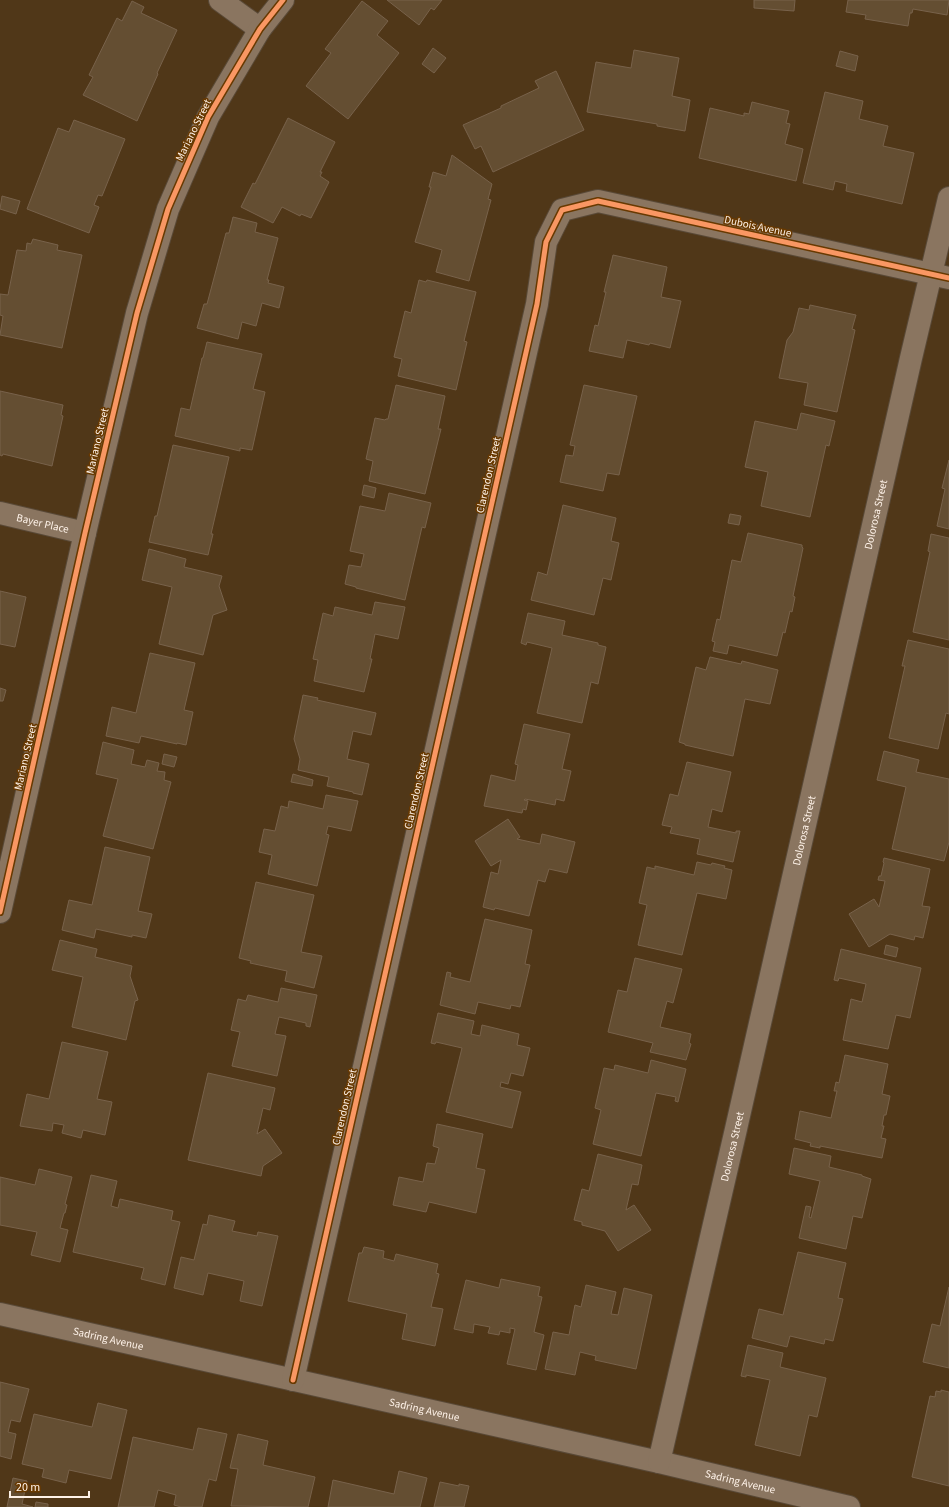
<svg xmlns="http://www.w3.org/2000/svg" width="949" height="1507" viewBox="0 0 949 1507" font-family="'Source Sans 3',sans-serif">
	<rect width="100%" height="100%" fill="#503718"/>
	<path fill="#644e32" stroke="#78624b" d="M387,0H442L434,10L431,8L419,25Z
		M754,0H795L794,11L754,8Z
		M848,0H949L947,15L913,9L912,13H910L908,26L865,19L866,15L846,12Z
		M132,1L144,7L141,13L177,30L157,73L158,74L137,121L83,95L93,77L89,75L117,18L122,21Z
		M362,1L388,21L377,35L399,53L348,119L306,86L331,53L325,49Z
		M433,48L446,58L434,73L422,64Z
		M634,50L679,58L672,96L690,100L685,131L657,126V124L587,112L596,62L631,68Z
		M840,51L858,56L855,71L836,66Z
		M556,71L584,130L493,172L481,146L475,149L463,125L501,108V106L539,88L535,81Z
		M825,92L863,101L859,119L888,126L883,146L914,153L902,204L846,191L847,184L835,181L833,190L803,183Z
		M752,102L789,111L786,123L790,124L785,144L803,149L796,181L699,158L710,108L744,116V113L749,114Z
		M288,118L335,142L320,172H322L320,176L329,182L311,218L301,214L300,216L282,207L273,223L241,207L253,183L255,184Z
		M74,120L125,139L102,196L98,195L94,205L99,207L89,233L27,209L58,128L69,132Z
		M452,155L492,184L488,199L491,200L469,281L436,272L442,250L415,242L431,187H429L433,172L446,176Z
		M2,196L20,201L16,214L0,209Z
		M233,217L257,223L255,232L278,238L267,280H269L268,283L284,287L279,308L262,303L256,326L242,322L238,339L197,328L204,304H207L226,233H229Z
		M33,239L58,245L57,250L82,255L62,348L0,335L3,316L0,315V294L8,295L17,250L26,251L27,243L31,244Z
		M613,255L667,267L661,297L681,301L670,348L650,343L649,345L627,340L623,358L589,351L595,325L598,326L606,292H604Z
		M419,280L426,282L427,280L476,292L464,341L467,342L456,390L398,376L402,359L394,357L405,311L411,313Z
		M810,305L856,315L852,329L855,330L837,412L804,405L808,383L779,378L787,340L793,332L799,308L809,310Z
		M207,342L262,354L253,389L265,392L252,450L240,448V451L175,436L181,408L190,410L202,358H203Z
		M396,385L445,396L438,429H441L425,494L369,481L373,461L366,459L375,418L385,420L386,419H388Z
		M584,385L637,396L619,475L607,473L603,491L560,482L566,455L573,456L575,446L570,445Z
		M0,391L63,405L61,415L63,416L52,466L3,454L2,456L0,455Z
		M801,413L835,421L829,446L826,445L810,517L761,506L768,472L745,467L755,421L797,430Z
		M173,445L229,457L211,534H213L208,555L149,542L155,516H157Z
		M949,460V529L937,526L945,489L942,488Z
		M364,485L376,488L374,498L362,495Z
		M389,493L431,503L425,528L422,527L405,600L356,588V587L345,584L349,565L361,567L364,554L350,551L360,506L385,511Z
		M563,505L616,518L611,541L619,543L611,580L603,578L594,615L531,600L538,572L547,575Z
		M730,514L741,516L739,525L728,523Z
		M748,533L802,545V547L803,548L793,596L795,597L792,612L790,611L785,633L783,632L777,656L729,645L727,654L713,651L715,642L712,641L717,619L720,620L732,560L741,562Z
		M931,534L949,538V640L913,632L930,552L928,551Z
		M149,549L186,559L184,567L222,576L219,586L227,610L213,615L203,655L159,644L172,587L142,580Z
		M0,591L26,597L15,647L0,644Z
		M375,602L405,607L398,639L375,634L370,659H372L364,692L314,681L318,660L313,659L323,613L333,616L335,607L372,615Z
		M528,613L565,621L562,635L598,643V645L606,647L598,684L591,682L582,723L537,713L552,648L527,642L526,645L521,643Z
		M908,640L949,649V714L946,713L938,749L889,738L905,666H902Z
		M150,653L195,663L184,710L193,712L186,745L177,743V744L141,736L139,743L106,736L112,707L136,713Z
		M710,657L741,664L742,661L778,670L770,704L745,699L733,756L685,745V744L679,742L696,667L706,670Z
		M0,688L6,690L3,701H0Z
		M303,695L318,698L317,700L376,713L371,735L353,731L347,759L369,764L362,795L353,793V792L327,786L329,777L298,770L300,759L294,739Z
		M524,724L570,734L562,769L571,771L564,801L556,799L555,805L525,799L524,800L528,801L526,810L523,809L522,813L484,806L491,775L515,781L518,765L515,764Z
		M103,742L134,750L131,764L145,767L147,760L159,763L157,771L165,772L164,780L171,782L153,849L103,836L118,779L96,774Z
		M884,751L919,760L916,772L949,779V842L944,861L892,849L906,787L877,780Z
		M164,754L177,757L174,767L162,764Z
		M687,762L731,772L722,812L712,809L708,827L736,833V831H740L733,862L697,854L700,839L670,833L672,827L662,825L670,794L678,796Z
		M293,774L313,780L312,786L291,782Z
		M326,795L358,801L351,831L328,826L326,834L329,835L317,886L268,874L272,855L259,852L264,829L275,831L281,806L288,808L289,801L323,809Z
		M508,819L520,837L517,839L540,844L542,834L575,842L567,873L549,869L545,882L538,880L529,916L495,908L494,910L483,907L491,872L498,874L501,860L491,866L475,841Z
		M105,847L150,857L138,911L152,914L146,938L132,935V937L96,929L94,938L62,930L69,900L92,905Z
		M884,858L930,869L922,906L930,907L923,938L915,936L914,940L890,934L869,947L849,914L874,899L879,907L885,881L878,880L879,876H881L884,863L883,862Z
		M697,862L711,865L712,863L725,866L724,868L732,870L726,899L697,893L682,955L638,945L647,905L639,903L647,867L655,869V866L694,875Z
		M256,882L314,895L301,952L322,956L314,988L285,981L287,971L250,963L251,961L239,958Z
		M485,919L532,930L525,964L530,965L520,1007L511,1005L510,1009L478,1002L475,1014L440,1005L447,972L451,973L450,977L470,982Z
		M60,940L97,949L95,957L132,966L130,976L138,1000L135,1001L126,1040L72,1027L83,977L52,970Z
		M886,945L898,948L896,957L884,954Z
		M841,949L921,968L910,1018L896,1015L888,1049L843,1040L851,999L862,1002L866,984L839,978L838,981L834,980Z
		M635,958L682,969L673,1003L667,1001L660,1027L691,1034L689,1043L691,1044L686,1060L650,1052L653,1043L608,1032L618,990L627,992Z
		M281,988L317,995L310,1027L306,1026V1023L279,1017L275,1034L286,1036L277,1076L232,1066L240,1032L231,1030L238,999L246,1001L248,995L278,1002Z
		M438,1013L474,1021L471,1034L480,1036L482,1025L519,1034L517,1045L530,1048L523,1076L511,1073L508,1084L501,1082L500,1087L521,1092L512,1128L446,1112L462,1048L436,1042L435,1044L431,1043Z
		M62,1042L108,1052L97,1099L112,1102L105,1135L83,1130L81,1138L62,1133L64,1125L53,1123L52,1131L20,1126L27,1094L49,1099Z
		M845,1055L888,1064L882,1094L890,1096L886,1115H884L882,1126H884L881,1138L886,1139L882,1158L820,1146V1148L810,1146L811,1143L795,1139L800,1111L831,1118L837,1091H834L836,1082L839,1083Z
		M651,1060L686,1069L678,1102L675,1101L676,1097L656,1093L641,1156L593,1144L601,1110L595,1108L604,1068L614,1070L615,1065L648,1073Z
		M208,1073L275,1088L270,1110L263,1108L257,1134L265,1129L282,1153L263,1166L261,1176L188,1160Z
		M437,1124L483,1134L476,1168L485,1170L476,1213L429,1202L426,1212L393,1205L399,1177L423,1182L427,1163L435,1164L439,1148L433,1146Z
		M794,1148L831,1156L829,1167L862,1175V1176L871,1179L862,1218L853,1216L846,1249L799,1238L806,1206L811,1207L809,1217L811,1218L820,1181L789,1174Z
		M598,1154L642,1165L638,1185L632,1184L626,1210L634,1205L651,1230L618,1251L605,1231L582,1225V1222L574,1220L582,1189L589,1191Z
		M39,1169L72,1177L65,1204L67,1205L65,1213H64L60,1228L68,1230L60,1262L31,1255L37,1232L0,1225V1177L35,1185Z
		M91,1175L117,1181L111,1206L118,1208L120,1199L173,1211L171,1220L180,1222L165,1285L141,1279L144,1268L73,1252Z
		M209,1215L235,1221L232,1231L257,1236L258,1232L278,1236L262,1306L240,1301L244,1281L208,1273L203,1295L174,1288L181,1257L194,1260L203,1224L207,1225Z
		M364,1247L384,1251L383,1258L394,1261L396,1254L438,1264L436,1273L439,1274L431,1307L443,1309L435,1346L402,1339L407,1314L348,1301L359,1253H362Z
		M798,1252L846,1263L838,1298L843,1299L833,1341L825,1339L824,1344L790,1336L787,1347L752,1338L759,1309L783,1315Z
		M501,1279L540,1287L538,1296L542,1297L534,1332L544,1335L536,1370L507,1364L515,1329L510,1328V1333L500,1331L499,1335L488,1333L490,1327L474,1324L473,1333L454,1329L466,1280L499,1288Z
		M586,1285L616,1292L611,1314L618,1315L624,1288L652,1295L636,1369L595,1360L596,1356L580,1352L575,1375L545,1369L553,1332L569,1335L575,1305L581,1307Z
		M949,1287V1368L923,1362L932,1324L940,1326Z
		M748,1345L783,1353L780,1367L826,1378L817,1417L809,1415L800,1456L755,1445L770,1380L746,1375V1377L741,1376Z
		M0,1382L29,1389L20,1422L11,1420L8,1432L16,1434L11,1459L0,1456Z
		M941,1390L949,1392V1486L912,1477L930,1396L935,1397L936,1391L941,1392Z
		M98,1403L127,1410L111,1479L69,1470L66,1483L42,1477L44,1469L22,1464L34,1414L92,1427Z
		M198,1428L227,1434L216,1481L209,1479L202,1507H181L174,1505L176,1495L158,1490L154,1507H118L133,1437L193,1450Z
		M238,1434L268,1441L263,1465L315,1477L308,1507L231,1506L238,1469L230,1468Z
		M399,1471L427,1478L420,1507H328L333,1480L394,1494Z
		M13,1478L27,1481L22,1504L33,1507H7Z
		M440,1482L459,1486V1484L469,1486L464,1507H434Z
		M36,1502L48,1504V1507H35Z"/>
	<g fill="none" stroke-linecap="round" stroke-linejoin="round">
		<defs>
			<g id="minor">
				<path d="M220,0L260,29"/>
				<path id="s1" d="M0,513L85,533"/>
				<path d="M0,912L85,533L137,313L168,209L208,117L260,29L283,0"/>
				<path id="s2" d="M0,1314L659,1462L849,1507"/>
				<path d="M293,1380L537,304L546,242L562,210L598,201L949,278"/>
				<path id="s3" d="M659,1462L736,1129L911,358L949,198"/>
			</g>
		</defs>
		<use href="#minor" stroke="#594937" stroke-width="24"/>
		<use href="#minor" stroke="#8a7560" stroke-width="22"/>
		<defs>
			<path id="cycleway" d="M0,912L85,533L137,313L168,209L208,117L260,29L283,0
				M293,1380L537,304L546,242L562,210L598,201L949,278"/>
		</defs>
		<use href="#cycleway" stroke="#683900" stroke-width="8"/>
		<use href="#cycleway" stroke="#f99763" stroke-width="5"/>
	</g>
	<g text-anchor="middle" stroke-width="3" stroke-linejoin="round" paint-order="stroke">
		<g font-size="11" fill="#fef2e8" stroke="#683900">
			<text transform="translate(193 130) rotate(-64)" y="4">Mariano Street</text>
			<text transform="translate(758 226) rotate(12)" y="4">Dubois Avenue</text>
			<text transform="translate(97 441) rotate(-77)" y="4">Mariano Street</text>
			<text transform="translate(488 475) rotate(-77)" y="4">Clarendon Street</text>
			<text dy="4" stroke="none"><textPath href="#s3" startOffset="972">Dolorosa Street</textPath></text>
			<text dy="4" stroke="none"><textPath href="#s1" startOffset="44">Bayer Place</textPath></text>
			<text transform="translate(25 757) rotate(-77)" y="4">Mariano Street</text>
			<text transform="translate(416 791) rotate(-77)" y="4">Clarendon Street</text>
			<text dy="4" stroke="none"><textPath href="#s3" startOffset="648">Dolorosa Street</textPath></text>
			<text transform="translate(344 1107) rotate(-77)" y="4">Clarendon Street</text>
			<text dy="4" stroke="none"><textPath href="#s3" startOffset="324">Dolorosa Street</textPath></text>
			<text dy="4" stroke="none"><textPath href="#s2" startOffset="111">Sadring Avenue</textPath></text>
			<text dy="4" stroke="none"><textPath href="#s2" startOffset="435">Sadring Avenue</textPath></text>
			<text dy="4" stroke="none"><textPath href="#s2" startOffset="759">Sadring Avenue</textPath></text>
		</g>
	</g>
	<path d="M10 1491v6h79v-6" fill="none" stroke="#fef2e8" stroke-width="2"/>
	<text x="16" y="1491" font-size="12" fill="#fef2e8" stroke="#683900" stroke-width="3" paint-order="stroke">20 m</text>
</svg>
